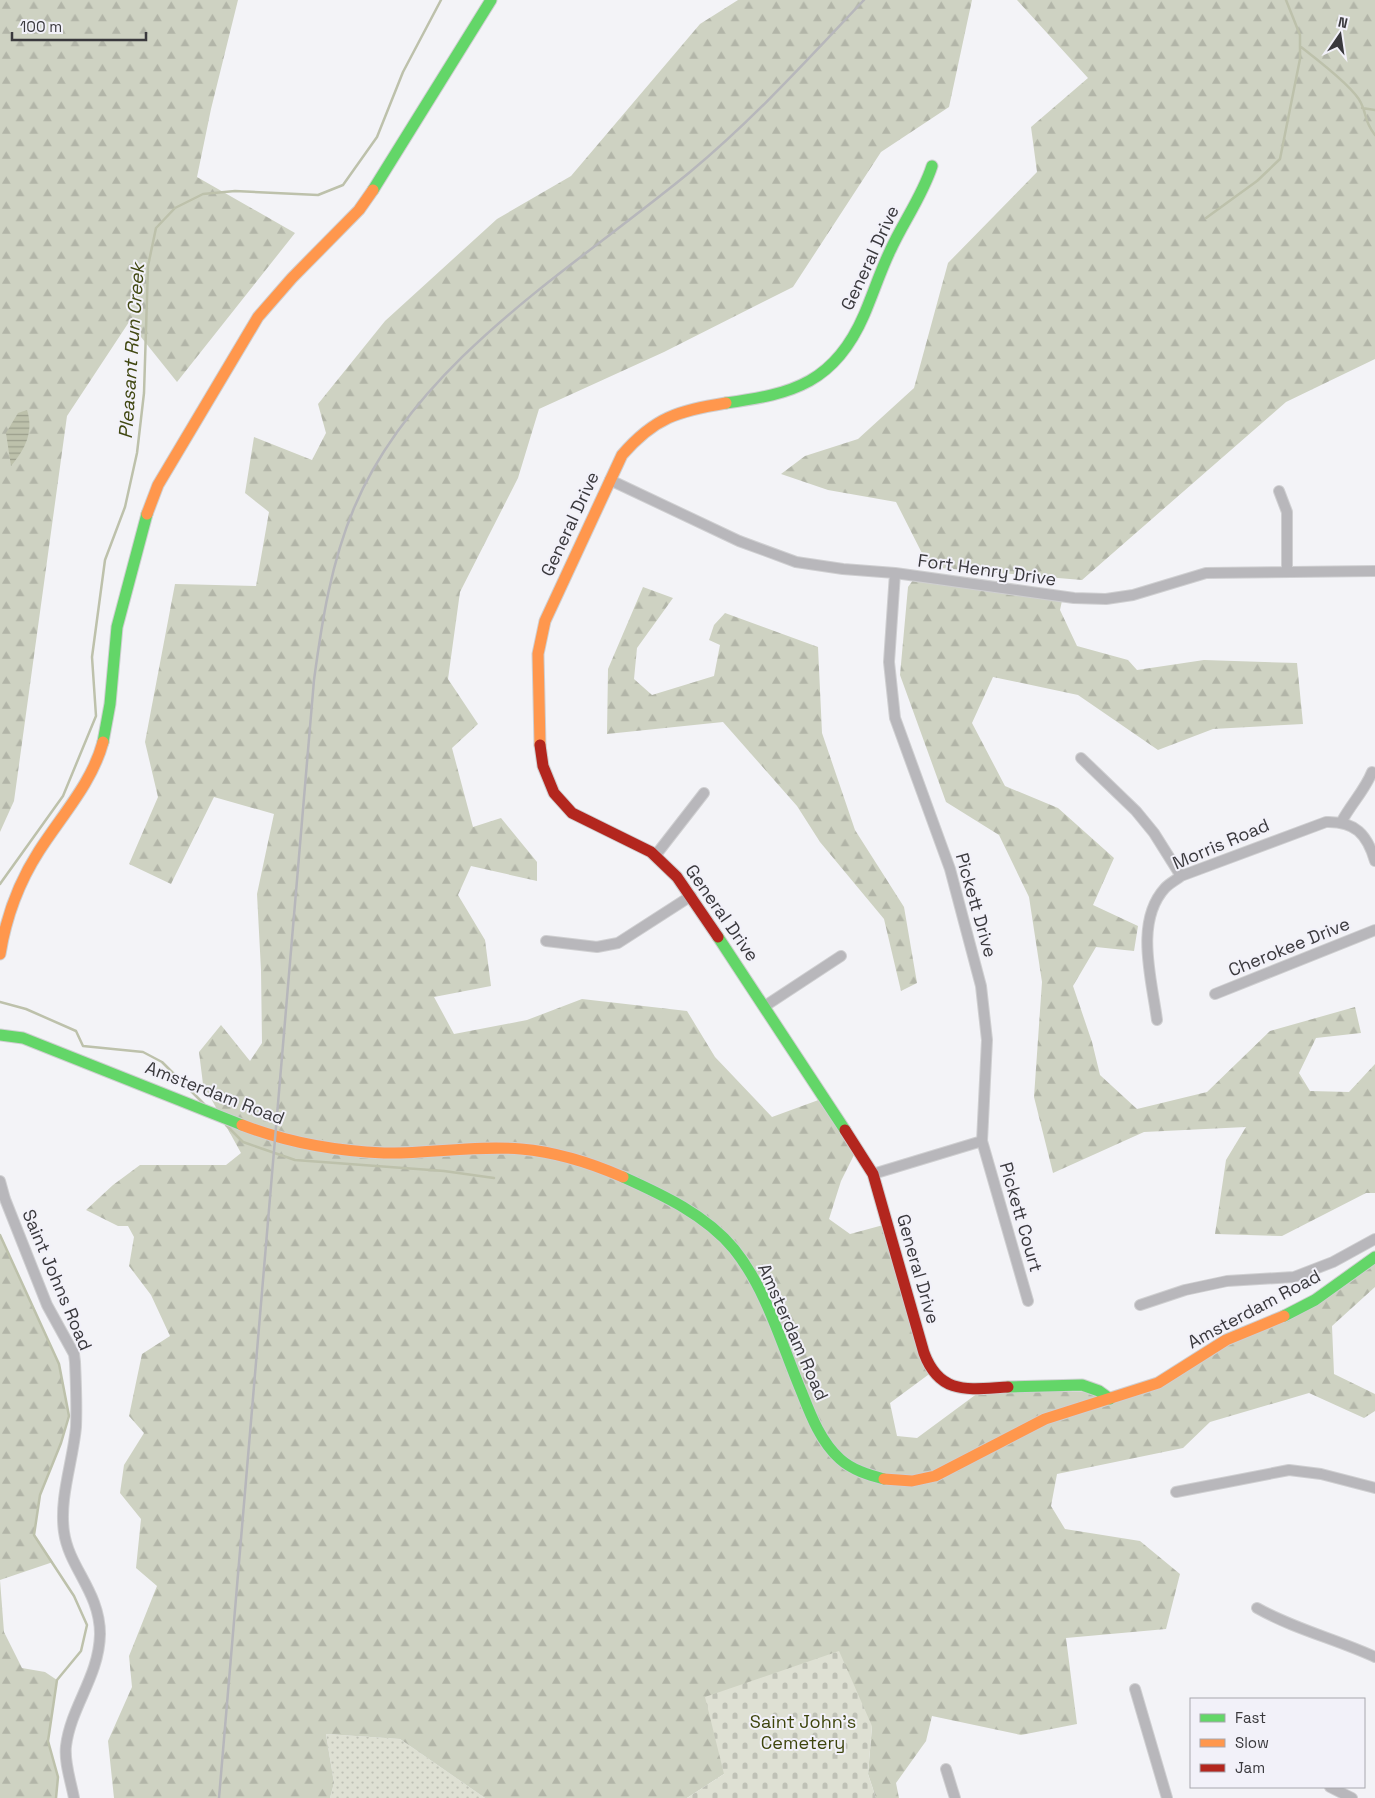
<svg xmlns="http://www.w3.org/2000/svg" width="1375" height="1798" viewBox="0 0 1375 1798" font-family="'Space Grotesk',sans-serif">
	<defs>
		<pattern id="grass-dots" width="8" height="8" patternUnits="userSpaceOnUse" patternTransform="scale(1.25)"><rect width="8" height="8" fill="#dee0d3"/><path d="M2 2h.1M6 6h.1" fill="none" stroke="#bfc1b6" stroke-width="1.8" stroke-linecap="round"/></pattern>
		<pattern id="forest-firs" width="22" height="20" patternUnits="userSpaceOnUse" patternTransform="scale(1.25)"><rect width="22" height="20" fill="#ced2c2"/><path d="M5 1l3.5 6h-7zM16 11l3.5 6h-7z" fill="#b2b5a8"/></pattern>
		<pattern id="cemetery-stones" width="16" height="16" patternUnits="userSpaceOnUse" patternTransform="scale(1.25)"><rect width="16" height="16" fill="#dee0d3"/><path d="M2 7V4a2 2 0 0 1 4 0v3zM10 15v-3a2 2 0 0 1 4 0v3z" fill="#bfc1b6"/></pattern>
		<pattern id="water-rules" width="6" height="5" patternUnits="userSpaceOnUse" patternTransform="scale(1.25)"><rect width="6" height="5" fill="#bdc1ab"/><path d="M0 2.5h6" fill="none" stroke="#9b9e8c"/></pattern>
	</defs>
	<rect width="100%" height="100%" fill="#f3f3f7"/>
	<path fill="url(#grass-dots)" d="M326,1734L400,1739L485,1798H330L334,1783Z"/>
	<path fill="url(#forest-firs)" d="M0,0H238L211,109L197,177L295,233L177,382L129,322L67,416L14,801L0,832Z
		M738,0H972L949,107L881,152L793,287L664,352L539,409L518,478L460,592L448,679L478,724L452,748L473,827L501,818L537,862V881L471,866L458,895L485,940L491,986L434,997L454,1034L527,1020L582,999L687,1011L715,1057L772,1117L824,1098L857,1149L841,1181L829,1219L850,1234L887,1224L932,1372L890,1403L897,1436L917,1438L982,1390L1132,1393L1375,1261V1287L1332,1326L1334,1374L1375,1394V1411L1364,1418L1309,1393L1210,1422L1183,1448L1057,1474L1051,1506L1065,1529L1140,1541L1180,1574L1166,1629L1066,1638L1077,1724L1021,1735L932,1716L926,1741L896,1783L899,1798H876L868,1774L872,1726L724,1774L687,1798H485L400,1739L326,1734L334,1783L330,1798H114L108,1741L132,1687L129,1656L157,1586L136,1568L141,1519L120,1493L124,1465L144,1433L129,1416L142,1354L170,1336L151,1295L129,1266L134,1237L128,1226H118L86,1210L113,1185L140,1165H226L241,1153L203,1084L199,1052L221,1025L250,1061L262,1043L261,970L257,894L274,814L214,797L171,884L129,864L158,797L145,742L175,584L256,586L269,512L245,493L254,437L312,460L326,433L318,404L385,321L497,219L571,176L700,24Z
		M1017,0H1375V359L1286,402L1082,580L929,567L896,502L828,490L781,474L805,456L858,439L914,388L948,263L1037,172L1031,127L1088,78Z
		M916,576L1063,596L1060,610L1077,646L1128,660L1137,670L1204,660L1297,663L1303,724L1213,729L1158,750L1078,695L993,677L972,723L1005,786L1058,808L1114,858L1093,905L1138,926L1134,951L1096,947L1073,986L1092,1042L1100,1075L1137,1109L1207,1092L1270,1031L1355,1007L1361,1033L1316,1038L1299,1073L1310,1091L1349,1092L1375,1064V1193H1366L1282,1236L1215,1234L1226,1160L1246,1127L1144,1132L1053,1173L1034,1097L1042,982L1029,897L999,835L946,802L900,675L908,587Z
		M643,587L673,598L637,648L634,679L652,695L714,676L720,645L709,640L714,625L725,613L818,647L822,733L855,830L904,907L917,983L901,991L884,919L820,842L797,806L723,722L607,734L608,669Z
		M0,1235L59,1364L69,1416L61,1443L40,1495L34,1535L53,1562L0,1580L4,1632L22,1668L45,1672L57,1680L48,1740L58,1777L56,1798H0Z"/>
	<path fill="url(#cemetery-stones)" d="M839,1651L872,1726L868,1774L876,1798H687L724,1774L705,1697Z"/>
	<path fill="url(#water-rules)" d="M27,410C34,432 25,449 11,466L6,433L18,413Z"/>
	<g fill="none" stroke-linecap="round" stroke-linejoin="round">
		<path stroke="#bdc1ab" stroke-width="2.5" d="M1301,47C1315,58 1354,87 1361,103C1368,117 1363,119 1375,135
			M1362,108L1375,110
			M1206,218L1257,181L1280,159L1300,59V35L1286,0
			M0,884L63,796L96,716L92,657L105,560L125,507L137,453L144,393L148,266L156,228L175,208L203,194L235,191L318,195L343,185L377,137L403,72L441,0
			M0,1002L26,1009L76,1031L83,1046L143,1052L162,1062L204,1104
			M226,1125L243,1142L295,1160L444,1171L494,1178
			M0,1235L59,1364L69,1416L61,1443L40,1495L34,1535L74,1596L87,1625L81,1651L57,1680L48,1741L58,1777L56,1798"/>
		<defs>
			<path id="street" d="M610,480L739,541L796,562L843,569L895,573L1074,598L1106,599L1133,595L1206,573L1375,571
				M1279,491L1287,512V571
				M895,573L889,662L895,718L950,869L981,986L987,1040L982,1141L1028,1301
				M1081,758L1136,811L1154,833L1181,876
				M1342,821C1351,804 1365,790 1372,772
				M655,856L704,793
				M546,941L597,947L618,943L691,896
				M1215,994L1375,930
				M765,1006L841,956
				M1157,1020C1152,980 1134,922 1165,888C1170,883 1176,880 1181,876L1326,822C1355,821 1367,834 1375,861
				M873,1174L982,1141
				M0,1181L5,1199L47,1305L74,1354L75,1362C76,1384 77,1405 76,1427C73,1461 59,1498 64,1532C69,1568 100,1592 100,1634C99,1677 71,1706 66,1746C64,1762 71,1782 74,1798
				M1140,1305L1185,1290L1227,1281L1294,1277L1333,1262L1375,1239
				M1176,1492L1289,1470L1321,1474L1375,1488
				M1257,1608C1294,1629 1336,1639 1375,1657
				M1135,1689L1167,1798
				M946,1769L955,1798
				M1330,1787L1352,1798"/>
			<path id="fast" d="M373,190L491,0
				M726,403C794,394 835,382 864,315C873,294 880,272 890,251C903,222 922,197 932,166
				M103,742L110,704L117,627L147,514
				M718,937L845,1130
				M0,1035L23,1038L242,1125
				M623,1177C663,1195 706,1215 734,1249C767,1290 782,1346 802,1393C811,1416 821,1442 840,1459C852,1470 869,1475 884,1479
				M1284,1316L1315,1300L1375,1257
				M1008,1387L1082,1385L1099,1391L1110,1399"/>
			<path id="slow" d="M147,514L158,485L258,317L292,278L359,210L373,190
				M540,745L538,654L545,621L622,455C655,417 678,411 726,403
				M0,954C6,917 19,882 39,851C62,815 92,783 103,742
				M242,1125C286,1142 336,1151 384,1153C429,1154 476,1145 521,1149C556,1152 591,1163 623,1177
				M884,1479L912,1481L935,1476L1045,1419L1158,1383L1226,1340L1284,1316"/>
			<path id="jam" d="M540,745L543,766L554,793L572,813L651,852L677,877L718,937
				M845,1130L873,1174L924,1353C940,1396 969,1389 1008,1387"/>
		</defs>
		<use href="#street" stroke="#cfcfd1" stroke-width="12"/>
		<use href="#fast" stroke="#cfcfd1" stroke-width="13"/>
		<use href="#slow" stroke="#cfcfd1" stroke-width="13"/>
		<use href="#jam" stroke="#cfcfd1" stroke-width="13"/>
		<use href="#street" stroke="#b8b7bb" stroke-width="10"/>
		<use href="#fast" stroke="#63d668" stroke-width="11"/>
		<use href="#slow" stroke="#ff974d" stroke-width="11"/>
		<use href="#jam" stroke="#b3261e" stroke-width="11"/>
		<path stroke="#b7b7bb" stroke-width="2.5" d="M219,1798L314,680C322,621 331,563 354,508C416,361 571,270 690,172C753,120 808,59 864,0"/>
	</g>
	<g text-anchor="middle" stroke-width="4" stroke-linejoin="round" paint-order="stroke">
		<g font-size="18" fill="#3a393d" stroke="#f2f1f9">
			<text transform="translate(870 258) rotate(-65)" y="6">General Drive</text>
			<text transform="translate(570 524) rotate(-65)" y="6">General Drive</text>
			<text transform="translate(987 570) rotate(8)" y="6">Fort Henry Drive</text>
			<text transform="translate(1221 844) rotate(-23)" y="6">Morris Road</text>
			<text transform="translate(976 905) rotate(74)" y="6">Pickett Drive</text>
			<text transform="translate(722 913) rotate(55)" y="6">General Drive</text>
			<text transform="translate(1289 947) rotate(-22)" y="6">Cherokee Drive</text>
			<text transform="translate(215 1093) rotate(21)" y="6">Amsterdam Road</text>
			<text transform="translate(1021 1217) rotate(74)" y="6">Pickett Court</text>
			<text transform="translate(918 1269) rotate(74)" y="6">General Drive</text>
			<text transform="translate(57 1280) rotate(67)" y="6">Saint Johns Road</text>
			<text transform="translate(1254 1309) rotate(-28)" y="6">Amsterdam Road</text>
			<text transform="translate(793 1332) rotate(66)" y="6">Amsterdam Road</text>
		</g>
		<g font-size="18" fill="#3e450d" stroke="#f2f1f9">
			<text x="803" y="1728">Saint John’s<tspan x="803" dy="21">Cemetery</tspan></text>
		</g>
		<g font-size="19" font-style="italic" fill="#414811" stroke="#f2f1f9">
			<text transform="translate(131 351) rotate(-86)" y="7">Pleasant Run Creek</text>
		</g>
	</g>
	<rect x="1190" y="1698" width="175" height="90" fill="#f2f1f9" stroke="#a8a7ae"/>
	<rect x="1200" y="1714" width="25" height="8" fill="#63d668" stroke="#a8a7ae"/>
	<text x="1235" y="1723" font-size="15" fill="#3a393d">Fast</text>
	<rect x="1200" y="1739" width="25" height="8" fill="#ff974d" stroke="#a8a7ae"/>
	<text x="1235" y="1748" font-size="15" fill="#3a393d">Slow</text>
	<rect x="1200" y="1764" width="25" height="8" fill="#b3261e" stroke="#a8a7ae"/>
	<text x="1235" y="1773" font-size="15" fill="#3a393d">Jam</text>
	<g transform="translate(1340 35) rotate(13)" stroke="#f2f1f9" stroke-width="4" paint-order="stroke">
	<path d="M0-4L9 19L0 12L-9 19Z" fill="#3a393d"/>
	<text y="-8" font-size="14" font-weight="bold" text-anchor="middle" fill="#3a393d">N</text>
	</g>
	<path d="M12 32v8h134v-8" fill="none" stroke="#3a393d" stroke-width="2.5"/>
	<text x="20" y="32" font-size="15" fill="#3a393d" stroke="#f2f1f9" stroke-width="4" paint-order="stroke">100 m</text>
</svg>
